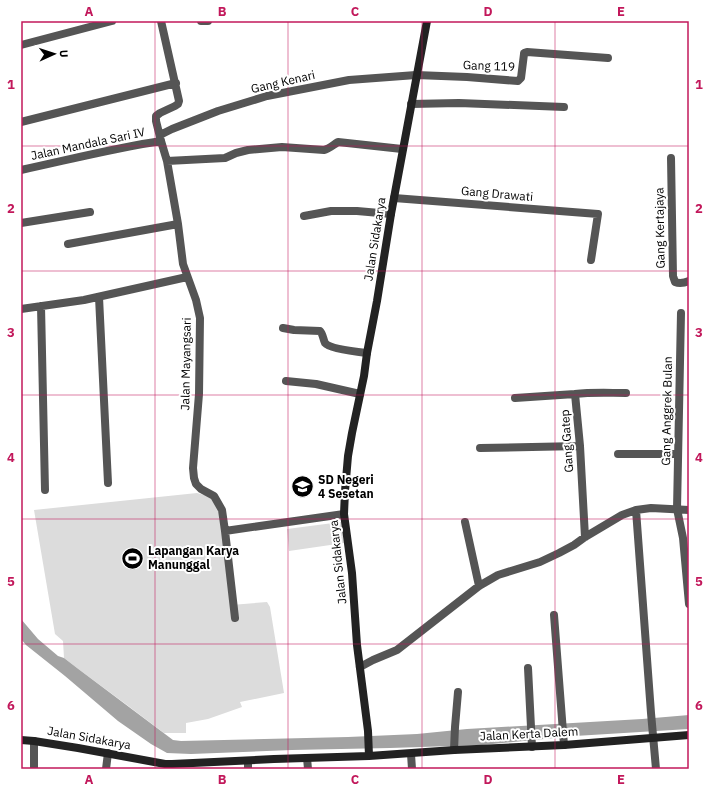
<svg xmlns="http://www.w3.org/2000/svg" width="710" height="790" viewBox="0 0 710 790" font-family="'IBM Plex Sans',sans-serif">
	<rect width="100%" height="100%" fill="#fff"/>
	<path fill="#dcdcdc" d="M197,493L208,496L215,501L219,510L231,605L267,602L270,607L284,693L240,702L242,707L208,719L186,723V733H164L127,705L77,668L64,658L63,641L55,634L34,510Z
		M341,522L344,543L289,551L287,529Z"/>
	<path fill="#a3a3a3" d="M21,619L38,639L58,656L64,658L77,668L173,740L181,741L348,737L417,734L467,729L642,719L689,715V729L575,736L482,745L390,748L292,750L191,754L167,753L151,744L118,721L65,676L26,645L21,639Z"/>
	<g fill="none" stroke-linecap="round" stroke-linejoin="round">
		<path stroke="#555" stroke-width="8" d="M161,21L179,101L178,104L175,106L160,113L156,116V121L161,141L167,161L178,224L183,264L196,300L200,318L199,394L193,468L194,478L196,484L201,489L214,496L222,510L225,531L235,618
			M201,21H208
			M21,45L112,21
			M411,104L459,103L564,107
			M21,122L176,83
			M160,135L172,129L218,111L267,96L349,80L416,75L467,77L518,81L521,78L524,54V53L527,52L608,58
			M671,158L673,276L675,282C680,284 684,283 689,281
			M167,161L225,158L236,153L248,150L282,147L324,150C329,149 333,145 338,142L402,149
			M21,170C68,160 114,148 161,141
			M394,198L598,214L591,260
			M304,216L331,211H357L391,214
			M21,223L90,212
			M68,244L178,224
			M99,297L108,483
			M41,306L45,490
			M21,309L84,300L187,277
			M681,313L677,509L683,538L689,604
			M283,328L294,330L320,331C323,334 323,339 325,343C330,349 358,352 367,353
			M286,381L316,384L360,394
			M515,398L575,394
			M480,448L580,446
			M618,454H678
			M636,510L651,713L656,769
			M465,522L479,586
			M225,531L344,514
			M585,537L580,446L575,394C592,392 609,393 626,393
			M554,615L564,745
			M360,667L373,660L397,650L479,586L498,575L540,562L559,553L574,545L585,537L622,515L636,510L651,508L689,510
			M528,668L532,747
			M34,741V769
			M454,750L455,727L458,692
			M411,754L412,769
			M307,758L308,769
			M248,761V769
			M106,769L108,753"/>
		<path stroke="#222" stroke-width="8" d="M21,740L34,741L78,748L165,764H172L274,759L369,756L454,750L564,745L689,735
			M369,756L368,731L357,645L352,573L344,514L345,491L348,456L352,433L364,376L367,353L377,301L391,214L427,21"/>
	</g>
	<path fill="none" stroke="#c2185b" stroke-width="1" stroke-opacity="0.55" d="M155,21V769M288,21V769M422,21V769M555,21V769M21,146H689M21,271H689M21,395H689M21,519H689M21,644H689"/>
	<defs>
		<symbol id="school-disc" viewBox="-11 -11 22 22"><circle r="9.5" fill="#000" stroke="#fff"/><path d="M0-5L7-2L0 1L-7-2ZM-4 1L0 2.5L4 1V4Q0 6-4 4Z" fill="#fff"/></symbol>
		<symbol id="stadium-disc" viewBox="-11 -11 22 22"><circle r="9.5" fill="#000" stroke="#fff"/><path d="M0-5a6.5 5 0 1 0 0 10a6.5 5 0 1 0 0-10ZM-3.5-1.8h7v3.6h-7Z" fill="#fff"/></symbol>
	</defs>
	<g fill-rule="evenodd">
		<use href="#school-disc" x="290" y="474" width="25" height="25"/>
		<use href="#stadium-disc" x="120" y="546" width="25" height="25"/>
	</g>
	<g text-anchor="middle" stroke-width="4" stroke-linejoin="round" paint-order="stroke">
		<g font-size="12" fill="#000" stroke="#fff">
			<text transform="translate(489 66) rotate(2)" y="4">Gang 119</text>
			<text transform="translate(283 82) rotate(-13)" y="4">Gang Kenari</text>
			<text transform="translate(88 144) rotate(-12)" y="4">Jalan Mandala Sari IV</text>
			<text transform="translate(497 194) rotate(5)" y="4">Gang Drawati</text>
			<text transform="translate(660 228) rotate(-91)" y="4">Gang Kertajaya</text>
			<text transform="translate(375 239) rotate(-81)" y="4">Jalan Sidakarya</text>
			<text transform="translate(186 364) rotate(-89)" y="4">Jalan Mayangsari</text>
			<text transform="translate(667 411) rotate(-89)" y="4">Gang Anggrek Bulan</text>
			<text transform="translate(567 441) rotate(-94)" y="4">Gang Gatep</text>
			<text transform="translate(338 562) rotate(-96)" y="4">Jalan Sidakarya</text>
			<text transform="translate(529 734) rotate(-3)" y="4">Jalan Kerta Dalem</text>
			<text transform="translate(89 738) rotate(10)" y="4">Jalan Sidakarya</text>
		</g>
		<g font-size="12" font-weight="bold" fill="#000" stroke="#fff" text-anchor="start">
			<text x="318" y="484">SD Negeri<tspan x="318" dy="14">4 Sesetan</tspan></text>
			<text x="148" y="555">Lapangan Karya<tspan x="148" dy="14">Manunggal</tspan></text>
		</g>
	</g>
	<rect width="710" height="790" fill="none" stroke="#ffffff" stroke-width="44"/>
	<g transform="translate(54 54) rotate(87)" stroke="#ffffff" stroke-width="3" paint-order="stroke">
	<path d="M0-3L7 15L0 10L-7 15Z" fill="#000000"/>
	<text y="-6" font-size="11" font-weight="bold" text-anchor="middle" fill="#000000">U</text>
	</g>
	<rect x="22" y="22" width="666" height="746" fill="none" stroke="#c2185b" stroke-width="1.5"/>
	<g font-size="13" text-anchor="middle" font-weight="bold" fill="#c2185b">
		<text x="89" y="16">A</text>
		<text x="222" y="16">B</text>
		<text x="355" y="16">C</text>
		<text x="488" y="16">D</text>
		<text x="621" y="16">E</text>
		<text x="11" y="89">1</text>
		<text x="699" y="89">1</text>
		<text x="11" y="213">2</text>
		<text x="699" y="213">2</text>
		<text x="11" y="337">3</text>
		<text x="699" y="337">3</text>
		<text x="11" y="462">4</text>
		<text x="699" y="462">4</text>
		<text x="11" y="586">5</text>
		<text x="699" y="586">5</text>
		<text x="11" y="710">6</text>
		<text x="699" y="710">6</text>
		<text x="89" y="784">A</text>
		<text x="222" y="784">B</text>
		<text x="355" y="784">C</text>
		<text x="488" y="784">D</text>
		<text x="621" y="784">E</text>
	</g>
</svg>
